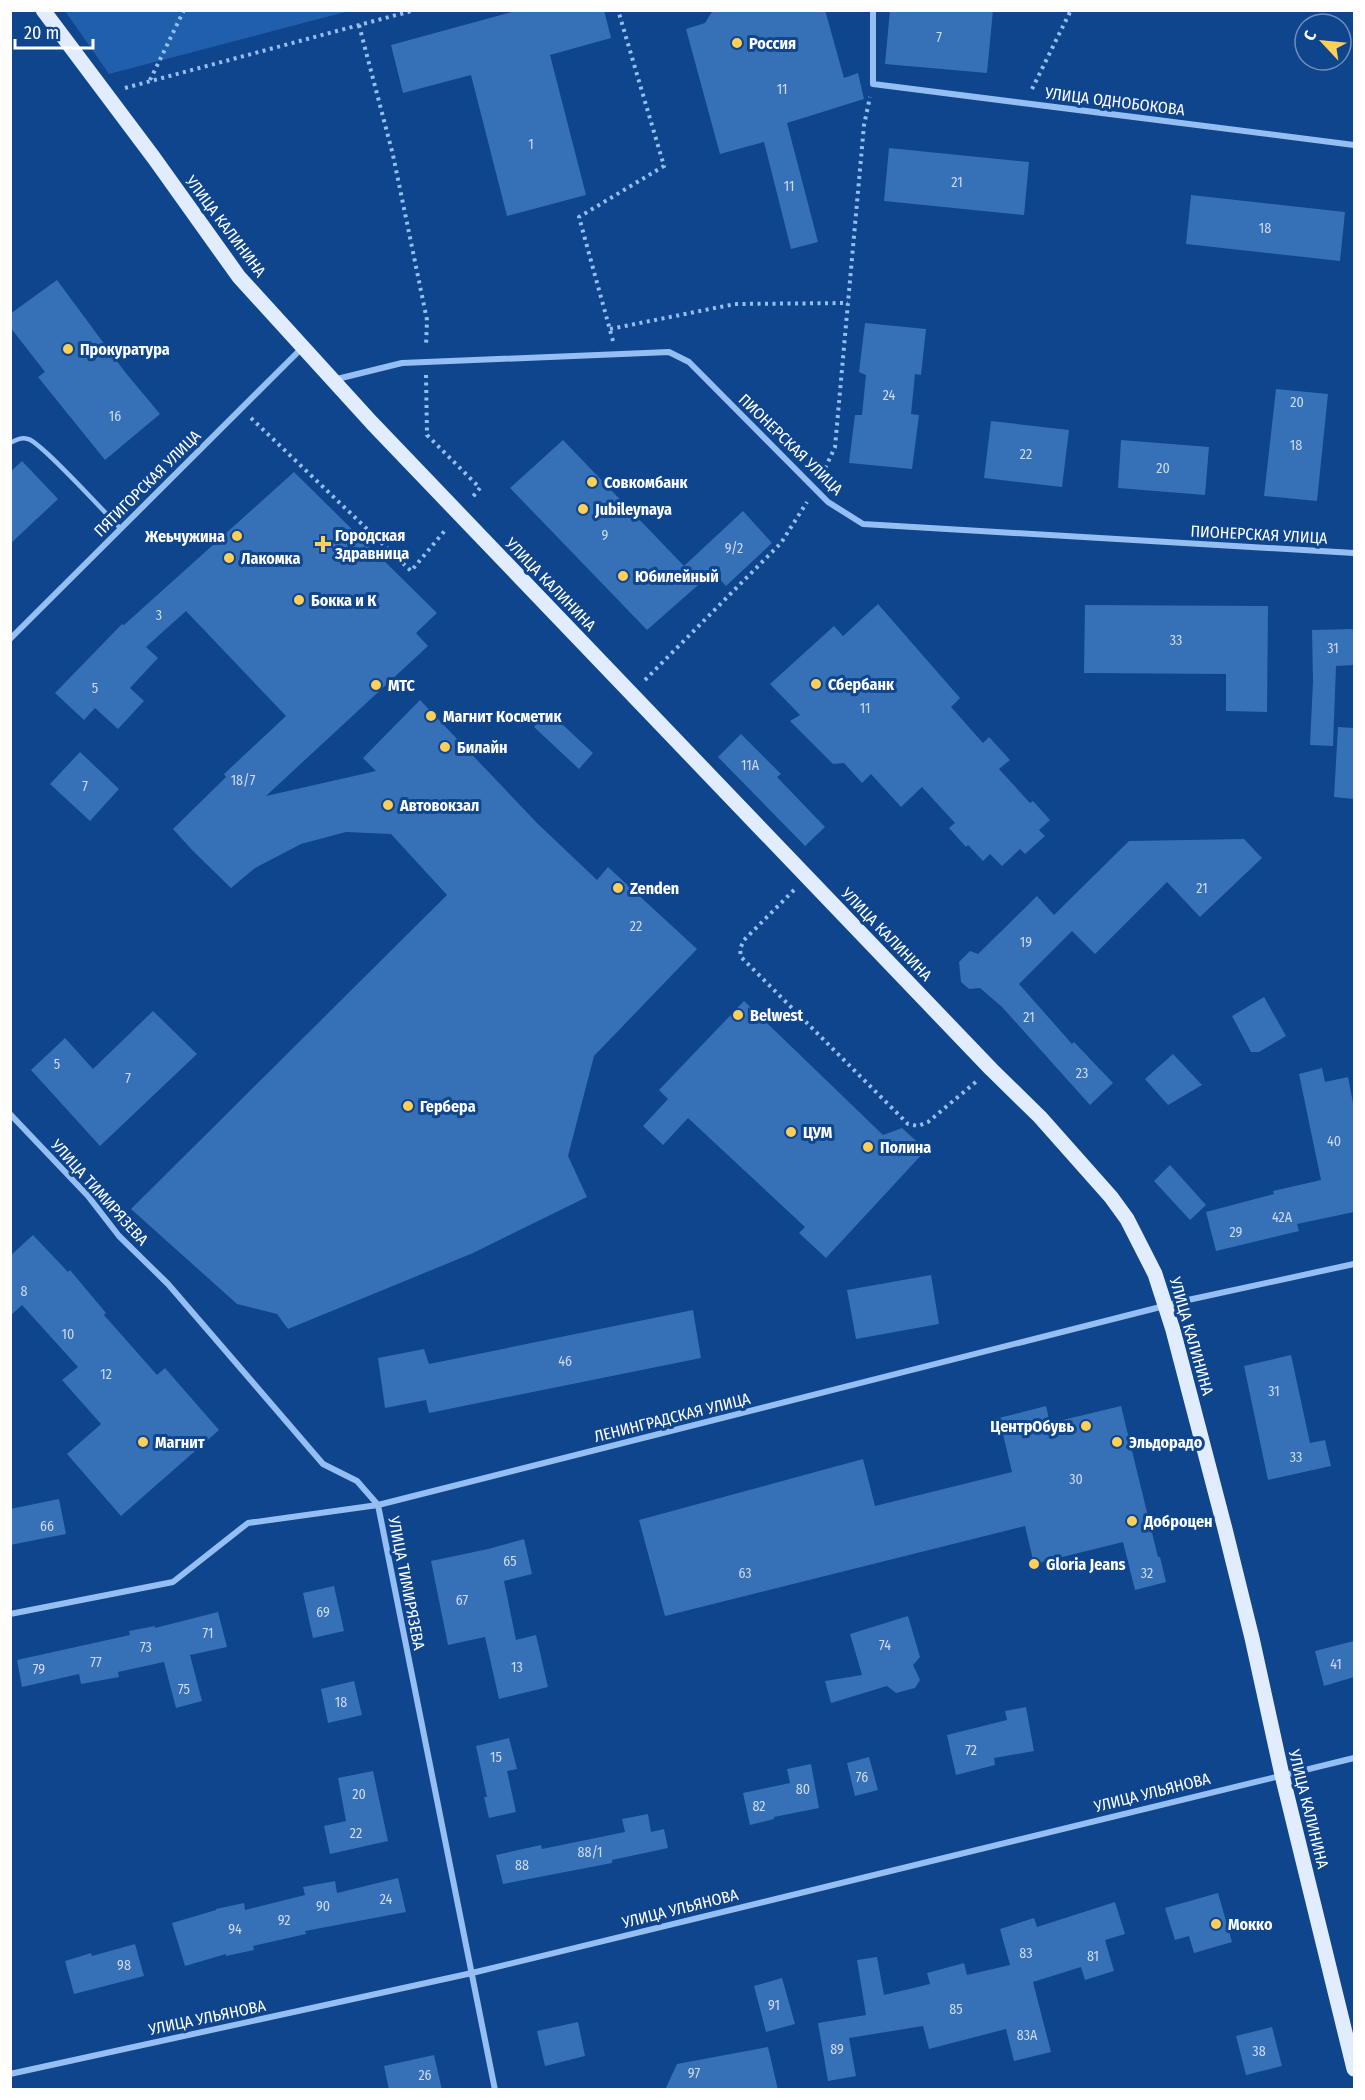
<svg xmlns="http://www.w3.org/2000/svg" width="1365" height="2100" viewBox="0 0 1365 2100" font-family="'Fira Sans Condensed',sans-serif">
	<rect width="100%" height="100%" fill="#0e458d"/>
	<path fill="#1f5fac" d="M65,11H349L109,74Z"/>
	<path fill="#3670b7" d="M519,10H604L611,38L550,55L586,195L507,216L471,75L403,93L391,45Z
		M713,10H825L844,78L858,73L864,99L787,123L818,242L791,249L764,142L720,154L686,29L705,23Z
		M890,10H993L987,73L885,64Z
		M889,148L1029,162L1024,215L884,201Z
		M1191,195L1345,212L1340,261L1186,244Z
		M57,280L125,372L160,414L105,460L38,377L45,372L10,327V314Z
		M865,323L926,329L921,375L915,374L911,414L919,415L912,469L849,463L855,415H862L866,375L859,372Z
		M1276,389L1328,394L1317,501L1264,496Z
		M991,421L1069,430L1062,487L984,478Z
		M563,440L684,566L743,511L772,543L726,586L713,572L647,630L510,488Z
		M1121,440L1209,447L1205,495L1118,488Z
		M22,461L58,499L10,544V472Z
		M294,472L437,613L416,633L428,646L266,796L376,771L363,758L420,700L537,823L597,880L608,867L697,949L594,1056L568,1156L587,1197L473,1253L288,1329L277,1314L237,1304L131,1209L447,895L391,834L346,832L301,844L255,868L231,888L193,851L173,829L226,777L224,774L286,716L186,611L146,647L158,658L130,688L144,701L118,729L95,708L84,720L55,693L122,624L124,625Z
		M878,604L960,698L951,707L983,743L989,737L1010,760L999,769L1030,803L1033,801L1050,820L1039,830L1045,836L1025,854L1020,849L1002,866L990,854L983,861L968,845L966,847L949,828L955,823L922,787L901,807L871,774L862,783L844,763L833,764L790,721L800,715L770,684L834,626L843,636Z
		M1085,605L1268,606L1267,712L1226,711V674L1084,673Z
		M1354,629V665L1336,666L1333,746L1310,745L1313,681L1312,630Z
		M548,711L593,753L579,769L534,727Z
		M1338,727L1354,728V799L1334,797Z
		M741,734L781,774L777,777L825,827L805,846L718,757Z
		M80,752L119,789L90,821L50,784Z
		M1244,839L1262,858L1200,917L1167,882L1095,954L1072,931L1019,984L1072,1044L1074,1042L1113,1083L1090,1105L1002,1007L980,988L969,989L961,982L959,962L970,951L978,954L1037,896L1054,915L1129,841Z
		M1264,997L1286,1036L1259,1052H1251L1232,1016Z
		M744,1001L883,1135L902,1128L926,1150L826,1258L799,1233L805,1227L688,1118L663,1145L643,1126L668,1099L659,1090Z
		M153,1011L197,1054L100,1146L31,1070L65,1038L93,1069Z
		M1173,1054L1202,1085L1168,1105L1145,1079Z
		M1322,1068L1325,1082L1348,1077L1354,1108V1212L1297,1224L1299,1231L1216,1251L1206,1212L1274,1194L1273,1191L1321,1180L1299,1074Z
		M1170,1165L1206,1205L1190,1220L1154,1181Z
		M33,1235L68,1272L70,1270L106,1313L104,1315L157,1375L165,1368L219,1430L121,1516L67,1454L101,1424L62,1380L78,1367L22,1305L10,1316V1256Z
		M931,1275L939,1324L856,1339L847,1290Z
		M693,1310L701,1358L429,1413L426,1400L385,1408L378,1358L424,1349L429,1364Z
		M1291,1355L1310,1443L1325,1440L1331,1466L1268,1480L1244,1366Z
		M1046,1406L1050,1423L1121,1406L1158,1557H1160L1166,1582L1135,1590L1123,1542L1034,1564L1025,1526L665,1616L639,1520L863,1459L875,1506L1012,1472L999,1418Z
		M59,1499L66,1534L10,1545V1509Z
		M524,1539L532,1574L504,1581L516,1640L536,1635L548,1687L499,1699L485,1637L448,1645L431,1561L488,1549Z
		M334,1586L344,1631L313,1638L303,1593Z
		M218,1612L227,1647L190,1655L202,1701L176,1708L164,1662L118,1672L119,1677L81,1684L79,1674L22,1687L17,1660L130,1635L129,1631L155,1626V1628Z
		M908,1616L920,1657L913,1665L920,1680L915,1688L896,1693L887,1686L831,1703L825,1681L862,1675L850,1634Z
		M1354,1641V1677L1324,1686L1315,1651Z
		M354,1681L362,1715L328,1723L321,1689Z
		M1026,1707L1034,1751L994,1758L995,1765L956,1775L947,1735L1007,1720L1005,1711Z
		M509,1738L517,1769L507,1771L516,1812L489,1818L484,1797H487L476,1746Z
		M869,1757L878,1790L855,1796L847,1763Z
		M811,1764L819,1808L774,1817V1819L750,1825L743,1793L790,1783L787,1769Z
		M373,1771L388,1841L330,1854L324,1826L346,1821L338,1778Z
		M648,1814L651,1832L664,1829L668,1848L612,1860V1863L503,1884L496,1855L541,1845L542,1849L625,1832L622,1819Z
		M398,1878L406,1912L305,1931L306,1934L253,1946L254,1950L226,1956V1954L185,1966L172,1923L216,1910V1909L244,1903L245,1910L305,1895L303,1887L335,1881L337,1893Z
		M1218,1893L1232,1942L1194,1953L1189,1936L1175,1940L1165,1908Z
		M1115,1902L1125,1934L1105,1940L1114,1971L1085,1980L1081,1967L1033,1982L1051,2052L1014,2061L1006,2029L929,2049L923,2026L849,2038L856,2076L828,2081L818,2023L866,2015L857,1960L877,1957L884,1995L930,1984L927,1973L964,1963L967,1975L1010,1965L1000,1929L1034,1918L1037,1927Z
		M135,1944L144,1976L74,1994L65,1961L91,1953L92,1956Z
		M782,1978L795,2024L766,2032L754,1986Z
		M578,2022L585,2056L545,2066L537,2031Z
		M1272,2027L1282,2066L1246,2075L1236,2036Z
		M768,2047L778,2090H665L677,2064Z
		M434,2055L442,2090H389L384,2066Z"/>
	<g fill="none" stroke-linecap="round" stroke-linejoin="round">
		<path stroke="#95bff3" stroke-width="4" stroke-dasharray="3 4.5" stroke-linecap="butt" d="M359,25L393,155L427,320L426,347
			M150,80L184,10
			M125,88L415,10
			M1032,89L1071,10
			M610,329L735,304L848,303
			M613,341L579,217L664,166L618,10
			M426,375L427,435L480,488L471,499
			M251,418L411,571L447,528
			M822,475L835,447L864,125L870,97
			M645,680L781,543L807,502
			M794,890L744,940L740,949L741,957L908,1124L918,1126L928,1122L977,1081"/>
		<path stroke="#95bff3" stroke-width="4.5" d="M10,443C16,440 21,437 28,439C41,442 106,514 121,529"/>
		<path stroke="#95bff3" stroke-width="6" d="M873,10V84L1354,145
			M333,380L402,363L669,352L689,362L828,502L863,524L1354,553
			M10,639L303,347
			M10,1114L88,1196L119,1236L168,1284L323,1464L357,1481L378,1505L495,2090
			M10,1614L173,1582L248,1523L378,1505L1188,1300L1354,1264
			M10,2074L472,1973L1354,1758"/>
		<path stroke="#e1edff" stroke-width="15" d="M43,10L154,158L239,277L372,423L991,1069L1040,1117L1111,1197L1127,1219L1155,1274L1173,1330L1225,1529L1252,1638L1282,1775L1354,2069"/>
	</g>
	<g fill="#ffcf57" stroke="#0e458d" stroke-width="2">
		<circle cx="737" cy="43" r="6"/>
		<circle cx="68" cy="349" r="6"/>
		<circle cx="592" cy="482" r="6"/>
		<circle cx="583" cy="509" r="6"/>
		<circle cx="237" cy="536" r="6"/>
		<path d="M320 535h6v6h6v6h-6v6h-6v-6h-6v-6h6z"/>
		<circle cx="229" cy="558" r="6"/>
		<circle cx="623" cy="576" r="6"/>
		<circle cx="299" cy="600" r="6"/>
		<circle cx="816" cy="684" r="6"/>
		<circle cx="376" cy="685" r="6"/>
		<circle cx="431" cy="716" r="6"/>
		<circle cx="445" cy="747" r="6"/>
		<circle cx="388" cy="805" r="6"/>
		<circle cx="618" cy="888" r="6"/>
		<circle cx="738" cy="1015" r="6"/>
		<circle cx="408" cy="1106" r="6"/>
		<circle cx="791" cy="1132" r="6"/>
		<circle cx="868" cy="1147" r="6"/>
		<circle cx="1086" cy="1426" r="6"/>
		<circle cx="143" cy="1442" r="6"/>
		<circle cx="1117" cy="1442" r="6"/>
		<circle cx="1132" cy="1521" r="6"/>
		<circle cx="1034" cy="1564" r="6"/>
		<circle cx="1216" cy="1924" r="6"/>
	</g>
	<g text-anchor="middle" stroke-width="6" stroke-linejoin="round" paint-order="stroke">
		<g font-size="14" fill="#cddbed">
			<text x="939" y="42">7</text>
			<text x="782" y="94">11</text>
			<text x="531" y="149">1</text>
			<text x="957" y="187">21</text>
			<text x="789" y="191">11</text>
			<text x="1265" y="233">18</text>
			<text x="889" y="400">24</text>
			<text x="1297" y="407">20</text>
			<text x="115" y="421">16</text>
			<text x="1296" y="450">18</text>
			<text x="1026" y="459">22</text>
			<text x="1163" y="473">20</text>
			<text x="605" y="540">9</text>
			<text x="734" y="553">9/2</text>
			<text x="159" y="620">3</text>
			<text x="1176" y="645">33</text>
			<text x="1333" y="653">31</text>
			<text x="95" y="693">5</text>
			<text x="865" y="713">11</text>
			<text x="750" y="770">11А</text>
			<text x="243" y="785">18/7</text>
			<text x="85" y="791">7</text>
			<text x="1202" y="893">21</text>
			<text x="636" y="931">22</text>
			<text x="1026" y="947">19</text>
			<text x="1029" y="1022">21</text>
			<text x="57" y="1069">5</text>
			<text x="1082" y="1078">23</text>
			<text x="128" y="1083">7</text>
			<text x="1334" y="1146">40</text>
			<text x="1282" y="1222">42А</text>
			<text x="1236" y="1237">29</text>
			<text x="24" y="1296">8</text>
			<text x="68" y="1339">10</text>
			<text x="565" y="1366">46</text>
			<text x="106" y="1379">12</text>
			<text x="1274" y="1396">31</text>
			<text x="1296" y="1462">33</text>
			<text x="1076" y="1484">30</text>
			<text x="47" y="1531">66</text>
			<text x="510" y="1566">65</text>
			<text x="745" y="1578">63</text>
			<text x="1147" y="1578">32</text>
			<text x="462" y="1605">67</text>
			<text x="323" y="1617">69</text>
			<text x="208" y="1638">71</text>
			<text x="885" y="1650">74</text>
			<text x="146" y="1652">73</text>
			<text x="96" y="1667">77</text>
			<text x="1336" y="1669">41</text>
			<text x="517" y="1672">13</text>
			<text x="39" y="1674">79</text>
			<text x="184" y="1694">75</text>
			<text x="341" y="1707">18</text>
			<text x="971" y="1755">72</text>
			<text x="496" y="1762">15</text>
			<text x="862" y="1782">76</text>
			<text x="803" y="1794">80</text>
			<text x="359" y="1799">20</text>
			<text x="759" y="1811">82</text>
			<text x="356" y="1838">22</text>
			<text x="590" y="1857">88/1</text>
			<text x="522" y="1870">88</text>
			<text x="386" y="1904">24</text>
			<text x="323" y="1911">90</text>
			<text x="284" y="1925">92</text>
			<text x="235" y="1934">94</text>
			<text x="1026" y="1958">83</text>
			<text x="1093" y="1961">81</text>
			<text x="124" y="1970">98</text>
			<text x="774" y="2010">91</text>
			<text x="956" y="2014">85</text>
			<text x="1027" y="2040">83А</text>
			<text x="837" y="2054">89</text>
			<text x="1259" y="2056">38</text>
			<text x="694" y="2078">97</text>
			<text x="425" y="2080">26</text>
		</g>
		<g font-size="16" font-weight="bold" fill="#fff" stroke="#0e458d" text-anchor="start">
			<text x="749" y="49">Россия</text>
			<text x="80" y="355">Прокуратура</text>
			<text x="604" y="488">Совкомбанк</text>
			<text x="595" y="515">Jubileynaya</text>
			<text x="335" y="541">Городская<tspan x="335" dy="18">Здравница</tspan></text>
			<text x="225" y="542" text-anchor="end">Жеьчужина</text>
			<text x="241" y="564">Лакомка</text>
			<text x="635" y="582">Юбилейный</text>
			<text x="311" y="606">Бокка и К</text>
			<text x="828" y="690">Сбербанк</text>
			<text x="388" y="691">МТС</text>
			<text x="443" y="722">Магнит Косметик</text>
			<text x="457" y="753">Билайн</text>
			<text x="400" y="811">Автовокзал</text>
			<text x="630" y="894">Zenden</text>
			<text x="750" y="1021">Belwest</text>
			<text x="420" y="1112">Гербера</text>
			<text x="803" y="1138">ЦУМ</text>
			<text x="880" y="1153">Полина</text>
			<text x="1074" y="1432" text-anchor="end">ЦентрОбувь</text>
			<text x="155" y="1448">Магнит</text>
			<text x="1129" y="1448">Эльдорадо</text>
			<text x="1144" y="1527">Доброцен</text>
			<text x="1046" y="1570">Gloria Jeans</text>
			<text x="1228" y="1930">Мокко</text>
		</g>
		<g font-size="16" fill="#fff" stroke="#0e458d">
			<text transform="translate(1115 101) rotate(7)" y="6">УЛИЦА ОДНОБОКОВА</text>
			<text transform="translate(226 226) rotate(53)" y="6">УЛИЦА КАЛИНИНА</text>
			<text transform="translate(791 444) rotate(44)" y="6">ПИОНЕРСКАЯ УЛИЦА</text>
			<text transform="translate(147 483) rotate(-45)" y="6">ПЯТИГОРСКАЯ УЛИЦА</text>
			<text transform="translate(1259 534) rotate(3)" y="6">ПИОНЕРСКАЯ УЛИЦА</text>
			<text transform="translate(551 584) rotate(46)" y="6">УЛИЦА КАЛИНИНА</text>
			<text transform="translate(887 934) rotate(46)" y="6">УЛИЦА КАЛИНИНА</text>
			<text transform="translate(100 1192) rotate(48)" y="6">УЛИЦА ТИМИРЯЗЕВА</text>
			<text transform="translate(1192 1336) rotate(74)" y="6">УЛИЦА КАЛИНИНА</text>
			<text transform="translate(672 1417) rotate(-14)" y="6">ЛЕНИНГРАДСКАЯ УЛИЦА</text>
			<text transform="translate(407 1583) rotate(79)" y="6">УЛИЦА ТИМИРЯЗЕВА</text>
			<text transform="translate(1152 1792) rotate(-14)" y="6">УЛИЦА УЛЬЯНОВА</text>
			<text transform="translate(1309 1809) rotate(76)" y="6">УЛИЦА КАЛИНИНА</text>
			<text transform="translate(680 1908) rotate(-14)" y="6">УЛИЦА УЛЬЯНОВА</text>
			<text transform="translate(207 2017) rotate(-12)" y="6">УЛИЦА УЛЬЯНОВА</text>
		</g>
	</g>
	<rect width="1365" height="2100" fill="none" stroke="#ffffff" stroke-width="24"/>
	<g transform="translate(1323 42) rotate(296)"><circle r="28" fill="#0e458d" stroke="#6e8fbb" stroke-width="1.5"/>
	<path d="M0-4.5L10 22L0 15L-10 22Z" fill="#ffcf57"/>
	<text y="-9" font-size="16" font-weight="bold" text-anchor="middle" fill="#ffffff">С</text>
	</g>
	<path d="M15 39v9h78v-9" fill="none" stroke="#ffffff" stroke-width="3"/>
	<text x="24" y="39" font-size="18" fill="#ffffff" stroke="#0e458d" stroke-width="4.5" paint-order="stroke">20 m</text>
</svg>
